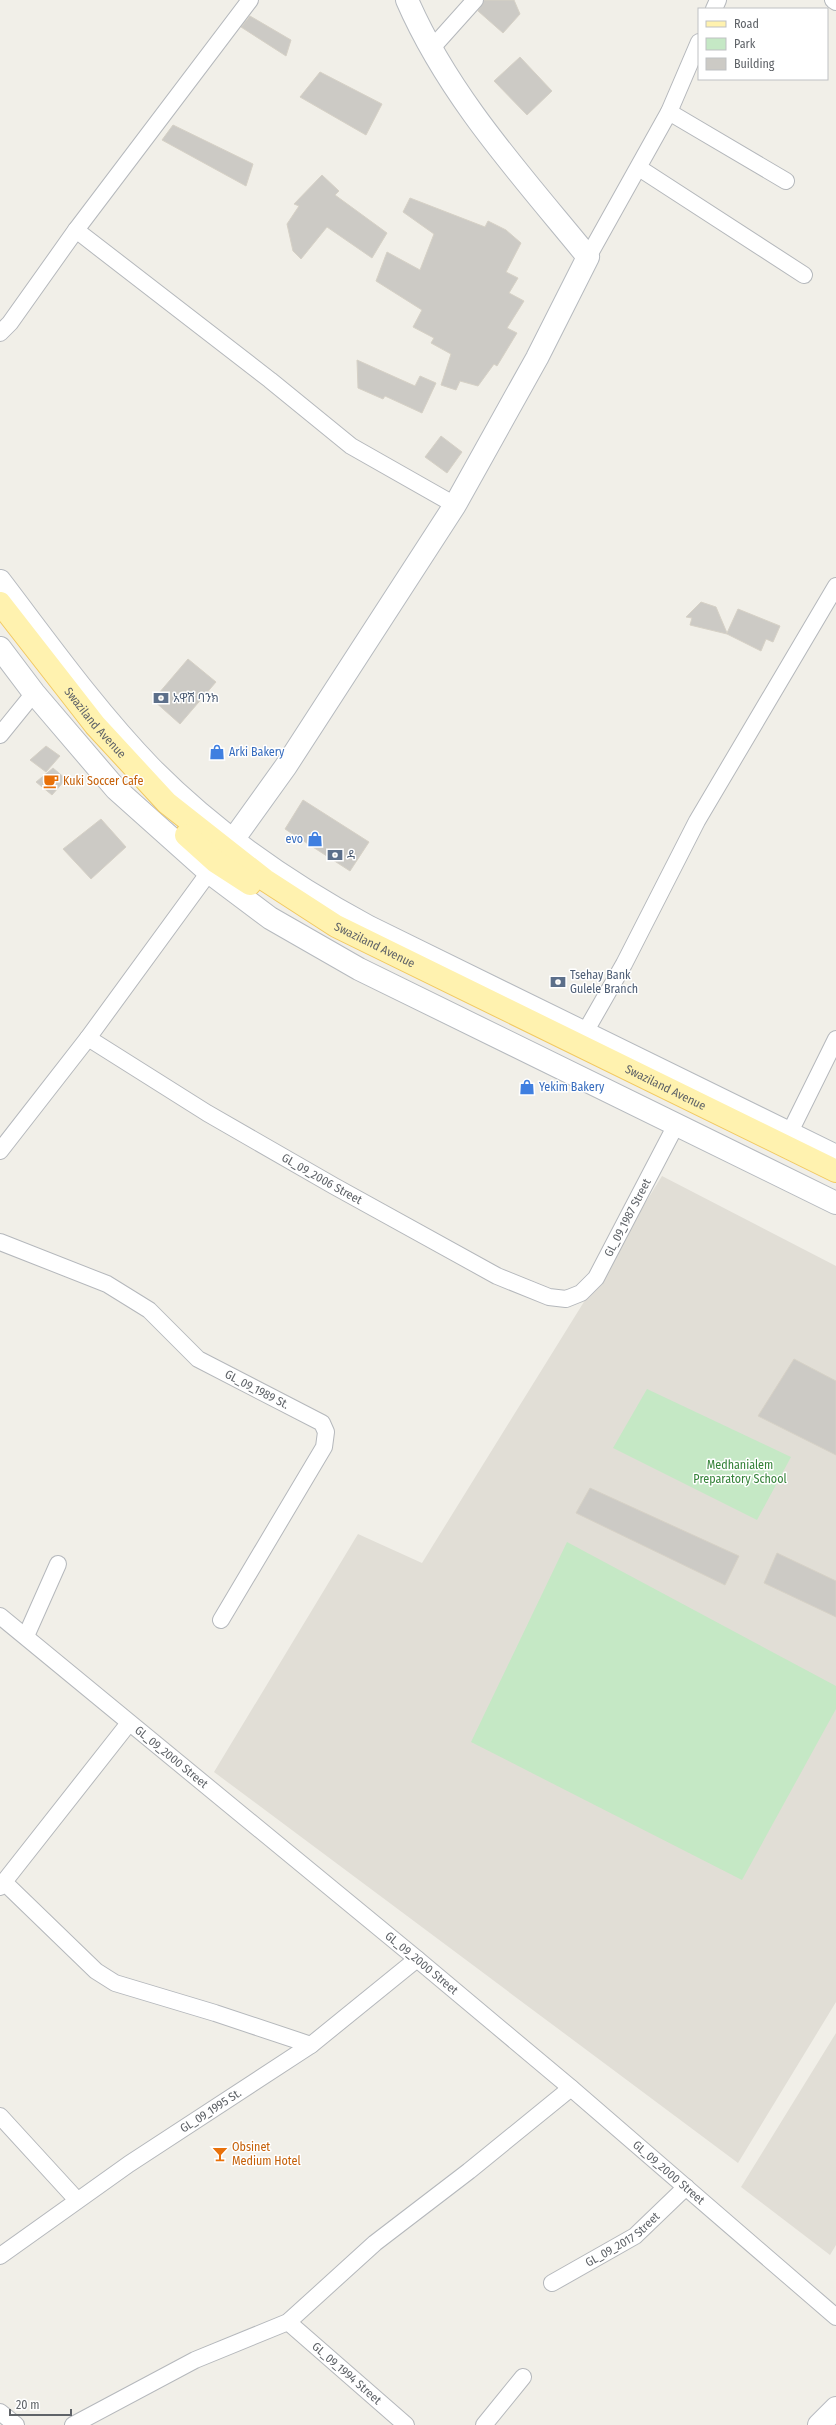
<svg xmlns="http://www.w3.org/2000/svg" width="836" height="2425" viewBox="0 0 836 2425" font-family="'Fira Sans Condensed','Noto Sans Ethiopic',sans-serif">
	<rect width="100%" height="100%" fill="#f1efe8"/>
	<path fill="#e1ded6" d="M662,1176L836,1266V2002L738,2163L214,1772L358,1534L422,1563Z
		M836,2033V2245L830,2255L741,2187Z"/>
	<path fill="#c5e8c5" d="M647,1389L791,1457L757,1520L613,1448Z
		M567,1542L836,1686V1709L742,1880L471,1742Z"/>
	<path fill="#cccac5" stroke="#d6d1c6" d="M484,0H514L520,14L503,33L478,11Z
		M250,16L291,40L286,56L241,27Z
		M520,57L552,91L527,115L494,81Z
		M320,72L382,104L366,135L300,97Z
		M173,125L253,164L246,186L162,140Z
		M322,175L339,191L335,195L387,233L372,258L327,227L301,259L293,251L287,224L299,206L294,204Z
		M410,198L485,227L488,221L506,230L521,243L506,272L518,278L509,293L524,301L507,328L517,333L497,366L494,364L478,386L460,381L456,390L441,385L451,354L431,343L434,338L413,327L422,310L376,281L387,252L420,270L434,234L403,212Z
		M357,360L415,386L420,376L436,383L422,413L385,396L383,399L358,388Z
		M441,436L462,452L447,473L425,457Z
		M701,602L716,607L727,633L738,609L780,626L773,642L766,639L761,651L727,634L690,625L692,618L686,617Z
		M188,659L216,682L180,724L153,700Z
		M46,746L60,756L46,772L30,760Z
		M53,768L66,779L52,795L36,782Z
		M303,800L369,842L350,871L285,829Z
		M101,819L126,847L91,879L63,849Z
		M794,1359L836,1381V1455L758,1416Z
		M590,1488L739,1556L725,1585L576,1513Z
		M777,1553L836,1581V1617L764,1583Z"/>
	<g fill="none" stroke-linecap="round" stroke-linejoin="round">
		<defs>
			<g id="street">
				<path d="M833,0L836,2"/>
				<path d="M714,9L718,0"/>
				<path d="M432,48L475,0"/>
				<path d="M669,112L786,181"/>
				<path d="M639,168L804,275"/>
				<path d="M76,230L270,380L351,446L455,505"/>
				<path d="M588,257L669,112L699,42"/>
				<path d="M0,333L10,323L76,230L250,0"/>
				<path d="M0,735L34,693"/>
				<path d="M584,1034L624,964L697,821L836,586"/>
				<path id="s1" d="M88,1038L207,1113L334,1186L497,1276L549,1297L566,1299L581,1293L596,1278L677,1123"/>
				<path d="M789,1134L836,1039"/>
				<path d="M0,1151L88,1038L215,864"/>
				<path id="s2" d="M0,1242L107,1284L149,1310L198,1359L322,1423L326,1432L324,1447L221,1620"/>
				<path id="s3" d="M0,1616L417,1959L571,2088L836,2317"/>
				<path d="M26,1636L58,1564"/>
				<path d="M5,1883L96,1971L115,1983L215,2013L311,2045"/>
				<path d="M0,1887L129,1723"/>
				<path d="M0,2116L77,2200"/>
				<path id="s4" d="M0,2256L129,2164L311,2045L417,1959"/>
				<path id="s5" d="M552,2283L635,2236L686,2187"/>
				<path id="s6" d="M288,2322L406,2425"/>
				<path d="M0,2412L16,2425"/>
				<path d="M73,2425L195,2360L288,2322L375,2243L469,2171L571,2088"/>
				<path d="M484,2425L523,2377"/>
			</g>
			<path id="secondary" d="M0,581C48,644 95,710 150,767C214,832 289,884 369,927L836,1156
				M0,648L34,693L116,789L210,873L270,918L359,969L836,1203
				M225,851L286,766L455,505L537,358L588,257C522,176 449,97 407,0
				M819,2425L836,2408"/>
			<g id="primary">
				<path id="s7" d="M0,603L95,725L167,803L265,880L336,926L836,1171"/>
				<path d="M186,835L216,862L250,884"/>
			</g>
		</defs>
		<use href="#street" stroke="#b5b8bc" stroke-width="18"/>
		<use href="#secondary" stroke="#b6babf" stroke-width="24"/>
		<use href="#primary" stroke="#f2c960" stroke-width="24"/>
		<use href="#street" stroke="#fff" stroke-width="16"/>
		<use href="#secondary" stroke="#fff" stroke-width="22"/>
		<use href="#primary" stroke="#fff2af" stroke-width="22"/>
	</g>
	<defs>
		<symbol id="bank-bare" viewBox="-9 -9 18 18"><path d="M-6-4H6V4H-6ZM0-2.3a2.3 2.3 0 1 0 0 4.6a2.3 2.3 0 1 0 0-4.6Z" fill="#5c6f8a" stroke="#fff" stroke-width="2.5" paint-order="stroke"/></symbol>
		<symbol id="shop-bare" viewBox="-9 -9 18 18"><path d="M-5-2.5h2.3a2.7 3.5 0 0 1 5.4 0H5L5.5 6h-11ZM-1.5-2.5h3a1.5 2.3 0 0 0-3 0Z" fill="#3f7fe0" stroke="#fff" stroke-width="2.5" paint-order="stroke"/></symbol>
		<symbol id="cafe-bare" viewBox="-9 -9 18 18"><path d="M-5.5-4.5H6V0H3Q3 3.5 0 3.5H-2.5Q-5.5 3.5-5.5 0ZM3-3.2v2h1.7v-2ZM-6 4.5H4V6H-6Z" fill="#e8710a" stroke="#fff" stroke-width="2.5" paint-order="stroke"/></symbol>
		<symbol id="bar-bare" viewBox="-9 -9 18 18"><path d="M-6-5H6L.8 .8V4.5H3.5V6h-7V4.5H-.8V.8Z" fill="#e8710a" stroke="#fff" stroke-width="2.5" paint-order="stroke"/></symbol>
	</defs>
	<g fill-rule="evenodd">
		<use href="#bank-bare" x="150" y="687" width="22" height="22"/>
		<use href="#shop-bare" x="206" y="741" width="22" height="22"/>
		<use href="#cafe-bare" x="40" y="770" width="22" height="22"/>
		<use href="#shop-bare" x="304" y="828" width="22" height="22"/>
		<use href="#bank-bare" x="324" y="844" width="22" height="22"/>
		<use href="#bank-bare" x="547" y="971" width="22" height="22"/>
		<use href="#shop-bare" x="516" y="1076" width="22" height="22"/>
		<use href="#bar-bare" x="209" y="2143" width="22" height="22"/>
	</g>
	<g text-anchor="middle" stroke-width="3" stroke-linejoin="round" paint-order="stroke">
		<g font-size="12" fill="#4e5e75" stroke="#fff" text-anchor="start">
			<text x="173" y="702">አዋሽ ባንክ</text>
			<text x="347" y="859">ዳ</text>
			<text x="570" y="979">Tsehay Bank<tspan x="570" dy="14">Gulele Branch</tspan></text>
		</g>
		<g font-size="12" fill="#5f6368" stroke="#fff">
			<text dy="4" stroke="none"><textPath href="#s7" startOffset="153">Swaziland Avenue</textPath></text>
			<text dy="4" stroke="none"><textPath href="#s7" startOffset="513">Swaziland Avenue</textPath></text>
			<text dy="4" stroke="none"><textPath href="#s7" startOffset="837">Swaziland Avenue</textPath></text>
			<text dy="4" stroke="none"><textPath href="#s1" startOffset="273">GL_09_2006 Street</textPath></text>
			<text dy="4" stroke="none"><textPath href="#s1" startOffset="652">GL_09_1987 Street</textPath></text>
			<text dy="4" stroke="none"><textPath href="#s2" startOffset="300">GL_09_1989 St.</textPath></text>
			<text dy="4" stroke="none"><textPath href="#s3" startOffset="222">GL_09_2000 Street</textPath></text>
			<text dy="4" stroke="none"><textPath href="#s3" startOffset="546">GL_09_2000 Street</textPath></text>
			<text dy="4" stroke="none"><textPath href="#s4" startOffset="256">GL_09_1995 St.</textPath></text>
			<text dy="4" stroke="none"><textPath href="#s3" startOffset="870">GL_09_2000 Street</textPath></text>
			<text dy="4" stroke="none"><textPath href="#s5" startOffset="83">GL_09_2017 Street</textPath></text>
			<text dy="4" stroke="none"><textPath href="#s6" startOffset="78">GL_09_1994 Street</textPath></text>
		</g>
		<g font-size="12" fill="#366cbe" stroke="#fff" text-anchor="start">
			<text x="229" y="756">Arki Bakery</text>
			<text x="303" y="843" text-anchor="end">evo</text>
			<text x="539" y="1091">Yekim Bakery</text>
		</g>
		<g font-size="12" fill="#c56008" stroke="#fff" text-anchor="start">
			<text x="63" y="785">Kuki Soccer Cafe</text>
			<text x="232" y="2151">Obsinet<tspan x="232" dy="14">Medium Hotel</tspan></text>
		</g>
		<g font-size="12" fill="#348238" stroke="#fff">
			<text x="740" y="1469">Medhanialem<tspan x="740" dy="14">Preparatory School</tspan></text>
		</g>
	</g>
	<rect x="698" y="8" width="130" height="72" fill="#ffffff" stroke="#bfc1c3"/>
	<rect x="706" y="21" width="20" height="6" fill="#fff2af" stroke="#bfc1c3"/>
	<text x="734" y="28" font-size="12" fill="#5f6368">Road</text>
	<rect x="706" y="38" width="20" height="12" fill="#c5e8c5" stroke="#bfc1c3"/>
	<text x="734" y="48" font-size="12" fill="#5f6368">Park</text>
	<rect x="706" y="58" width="20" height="12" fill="#cccac5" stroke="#bfc1c3"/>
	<text x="734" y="68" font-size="12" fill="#5f6368">Building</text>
	<path d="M10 2409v6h61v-6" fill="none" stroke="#5f6368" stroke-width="2"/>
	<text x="16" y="2409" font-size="12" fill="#5f6368" stroke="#ffffff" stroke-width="3" paint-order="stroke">20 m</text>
</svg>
